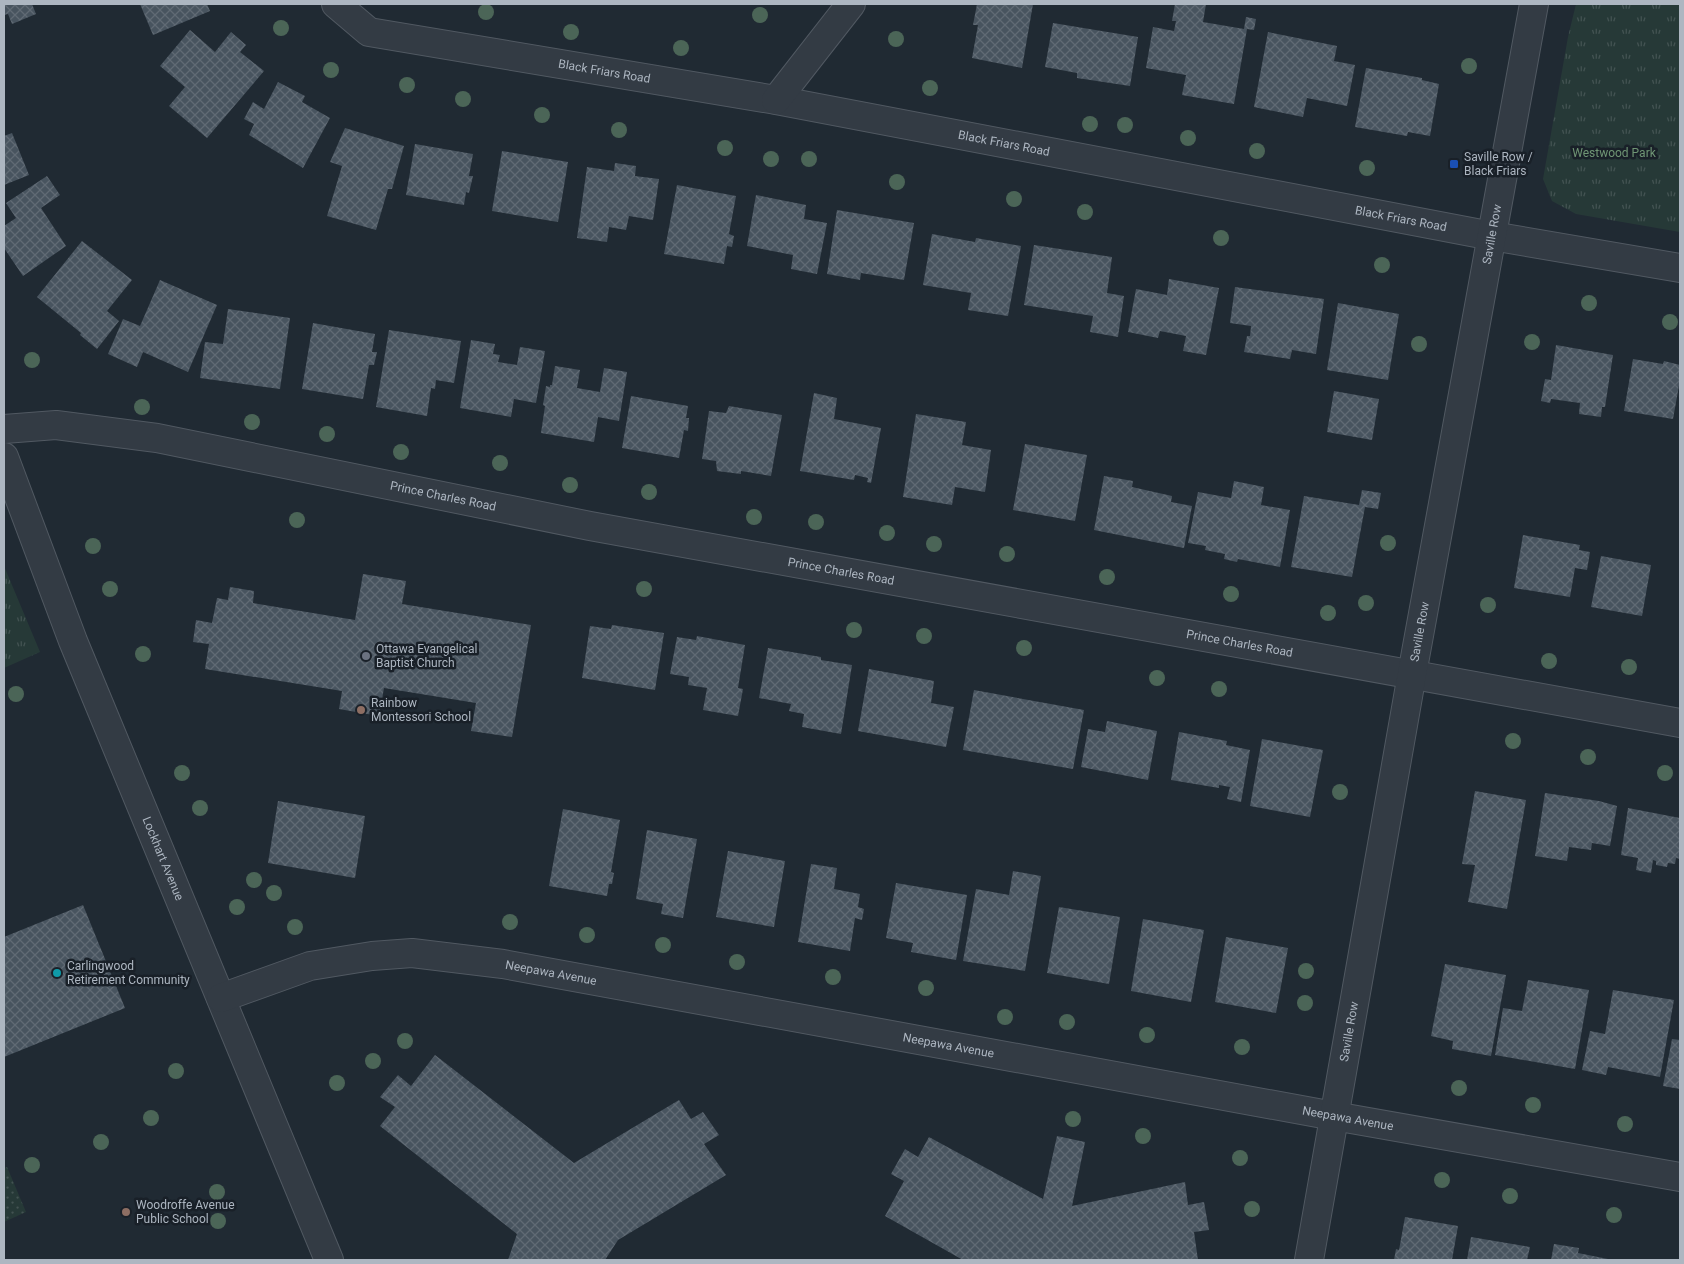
<svg xmlns="http://www.w3.org/2000/svg" width="1684" height="1264" viewBox="0 0 1684 1264" font-family="Roboto,sans-serif">
	<defs>
		<pattern id="park-tufts" width="24" height="20" patternUnits="userSpaceOnUse" patternTransform="scale(1.25)"><rect width="24" height="20" fill="#263937"/><path d="M3 7l-1-3M5 7V3M7 7l1-3M15 17l-1-3M17 17v-4M19 17l1-3" fill="none" stroke="#435352"/></pattern>
		<pattern id="garden-dots" width="8" height="8" patternUnits="userSpaceOnUse" patternTransform="scale(1.25)"><rect width="8" height="8" fill="#263937"/><path d="M2 2h.1M6 6h.1" fill="none" stroke="#435352" stroke-width="1.8" stroke-linecap="round"/></pattern>
		<pattern id="building-cross-hatch" width="8" height="8" patternUnits="userSpaceOnUse" patternTransform="scale(1.25)"><rect width="8" height="8" fill="#48545f"/><path d="M0 0l8 8M0 8l8-8" fill="none" stroke="#606a74"/></pattern>
	</defs>
	<rect width="100%" height="100%" fill="#202a33"/>
	<path fill="url(#park-tufts)" d="M1576,4H1680V232L1576,214L1552,201L1543,179L1568,37Z
		M4,566L40,652L4,668Z"/>
	<path fill="url(#garden-dots)" d="M7,1167L26,1212L4,1222V1168Z"/>
	<path fill="url(#building-cross-hatch)" d="M4,4H32L36,14L12,24L8,14L4,15Z
		M140,4H207L210,11L153,35Z
		M977,4H1033L1022,68L972,58L978,25H973Z
		M1175,4H1206L1203,22L1244,29L1246,17L1256,19L1254,30L1247,29L1234,104L1182,95L1186,75L1146,68L1153,27L1174,31L1176,21H1172Z
		M1053,23L1138,37L1130,86L1077,78V73L1045,67Z
		M190,30L215,52L231,32L246,45L240,52L264,71L207,138L169,106L185,87L160,66Z
		M1268,32L1337,46L1334,61L1355,65L1347,106L1307,98L1303,117L1254,107Z
		M1366,68L1422,78V80L1439,84L1430,136L1408,132L1407,136L1355,127Z
		M278,82L305,96L302,102L330,118L303,168L249,135L254,124L244,119L253,102L264,109Z
		M345,128L404,146L392,189H388L376,230L327,216L342,166L330,162Z
		M12,133L29,175L4,185V136Z
		M415,144L473,154L469,176H473L469,193L466,192L464,205L406,195Z
		M502,151L568,162L558,222L492,211Z
		M615,163L636,166L635,176L659,179L653,220L629,216L626,230L609,227L607,242L577,238L587,167L614,171Z
		M47,176L60,195L41,208L66,246L23,276L4,248V226L16,218L6,203Z
		M677,185L736,196L729,234L734,236L732,247L727,246L724,264L664,254Z
		M756,195L806,205L804,219L827,223L817,274L791,269L793,255L747,246Z
		M837,210L914,223L904,280L861,273L860,280L827,274Z
		M932,234L975,242L976,238L1021,246L1008,316L968,310L971,293L923,285Z
		M82,241L132,280L107,311L119,321L97,349L80,335L81,333L37,297Z
		M1034,245L1112,257L1107,293L1124,296L1118,337L1090,332L1093,316L1024,305Z
		M1169,279L1219,288L1206,355L1183,351L1186,336L1160,331L1158,338L1128,332L1136,289L1167,295Z
		M160,280L217,305L188,372L143,352L137,367L108,354L123,319L140,326Z
		M1235,287L1324,299L1316,354L1292,350L1290,359L1244,352L1247,336H1250L1251,326L1230,323Z
		M1338,303L1399,314L1388,380L1327,370Z
		M228,309L290,318L280,389L200,378L205,342L223,344Z
		M313,323L375,334L372,352H377L374,365H369L363,399L302,389Z
		M389,330L461,341L454,383L436,380L435,389L431,388L427,416L376,407Z
		M471,340L495,344L493,354L500,355L498,362L517,365L520,347L545,351L536,403L514,399L511,417L460,408Z
		M1556,345L1613,355L1605,407H1602L1601,417L1579,414L1580,403L1551,399L1550,403L1541,401L1545,379L1551,380Z
		M1633,359L1663,364L1664,361L1680,365V380L1673,419L1624,411Z
		M555,366L580,370L577,388L600,392L604,368L627,372L619,421L598,417L594,442L541,433L545,406L543,405L546,386L550,387V385H552Z
		M1334,391L1379,399L1372,440L1327,432Z
		M814,393L837,398L834,419L881,428L871,483L867,482L868,478L855,475L854,480L800,471Z
		M631,396L688,406L686,418H689L688,431L684,430L679,458L622,448Z
		M729,406L782,415L771,476L741,471V474L717,471L716,461L702,459L709,411L726,413Z
		M916,414L966,422L962,445L991,450L985,492L955,487L952,505L903,497Z
		M1025,444L1087,455L1075,521L1013,510Z
		M1104,476L1133,481L1132,487L1172,496L1171,502L1192,506L1184,548L1094,530Z
		M1234,481L1264,487L1261,505L1290,510L1280,567L1238,559L1237,562L1224,559L1225,554L1205,550L1206,546L1188,543L1198,492L1231,498Z
		M1362,490L1381,493L1378,509L1365,507L1352,577L1291,567L1304,496L1359,505Z
		M1523,535L1580,545L1579,550L1590,552L1587,570L1575,568L1570,597L1514,588Z
		M1601,556L1651,565L1642,616L1591,607Z
		M363,574L406,581L402,604L531,625L512,737L471,731L476,703L384,688L379,716L339,709L342,691L205,669L209,644L193,642L196,620L212,623L217,598L228,600L230,587L254,591L253,603L355,620Z
		M612,625L664,633L655,690L582,678L590,626L611,629Z
		M697,636L745,645L738,688L743,689L738,716L703,710L707,688L688,685L689,677L670,674L677,637L696,640Z
		M768,648L821,657V660L852,665L841,734L802,727L804,714L789,711L791,704L759,698Z
		M869,669L934,681L931,703L954,707L946,747L858,731Z
		M974,690L1084,710L1073,769L963,750Z
		M1107,721L1157,731L1148,780L1081,767L1088,729L1105,732Z
		M1179,732L1227,741L1226,745L1250,750L1241,802L1227,799L1230,787L1219,785V788L1171,780Z
		M1262,739L1323,750L1310,817L1250,806Z
		M1475,791L1526,800L1507,909L1468,902L1475,865L1462,864Z
		M1545,793L1599,801L1617,806L1610,846L1592,843L1591,850L1569,847L1567,861L1535,856Z
		M278,801L365,816L355,878L268,863Z
		M1628,808L1680,818V859L1676,858L1675,864L1668,863L1667,867L1656,865V861L1653,860L1651,873L1636,870L1638,858L1621,855Z
		M563,809L620,820L611,872L614,873L612,884H609L607,896L549,886Z
		M647,830L697,839L683,918L661,914L663,904L636,899Z
		M728,851L785,861L774,927L716,917Z
		M811,864L837,868L834,889L860,894L858,907L864,909L862,920L855,918L850,951L798,942Z
		M1013,871L1041,876L1025,971L963,961L976,889L1009,895Z
		M896,883L967,895L956,960L911,952L913,943L886,938Z
		M83,905L125,1008L4,1057V937Z
		M1059,907L1120,917L1109,984L1047,973Z
		M1143,919L1204,930L1191,1002L1131,991Z
		M1226,937L1288,948L1276,1013L1215,1002Z
		M1445,964L1506,975L1491,1056L1452,1049L1453,1041L1431,1036Z
		M1528,980L1589,990L1575,1069L1495,1055L1503,1008L1522,1011Z
		M1613,990L1674,1000L1660,1077L1608,1067L1606,1075L1582,1070L1590,1031L1605,1034Z
		M1672,1039L1680,1040V1089L1663,1086Z
		M435,1055L574,1163L679,1100L691,1119L703,1112L719,1135L704,1144L726,1175L618,1240L605,1260H508L517,1234L380,1126L395,1107L380,1097L398,1075L411,1086Z
		M1057,1136L1085,1142L1072,1206L1185,1182L1188,1205L1204,1202L1209,1230L1194,1232L1198,1260H963L885,1216L904,1181L891,1174L905,1149L918,1157L929,1137L1043,1199Z
		M1405,1217L1458,1226L1452,1260H1394L1396,1249L1399,1250Z
		M1471,1237L1530,1247L1527,1260H1467Z
		M1554,1244L1579,1248L1578,1253L1613,1260H1551Z"/>
	<g fill="none" stroke-linecap="round" stroke-linejoin="round">
		<defs>
			<g id="minor">
				<path id="s1" d="M336,4L369,32L776,100L1492,236L1680,268"/>
				<path d="M776,100L851,4"/>
				<path id="s2" d="M4,429L56,425L157,438L590,526L1680,723"/>
				<path id="s3" d="M4,457L73,641L329,1260"/>
				<path id="s4" d="M221,998L310,966L372,956L412,953L503,964L1334,1116L1680,1177"/>
			</g>
			<g id="tertiary">
				<path id="s5" d="M1309,1260L1412,674L1534,4"/>
			</g>
		</defs>
		<use href="#minor" stroke="#515962" stroke-width="30"/>
		<use href="#tertiary" stroke="#515962" stroke-width="30"/>
		<use href="#minor" stroke="#333b44" stroke-width="28"/>
		<use href="#tertiary" stroke="#333b44" stroke-width="28"/>
	</g>
	<g fill="#4b6557">
		<circle cx="486" cy="12" r="8"/>
		<circle cx="760" cy="15" r="8"/>
		<circle cx="281" cy="28" r="8"/>
		<circle cx="571" cy="32" r="8"/>
		<circle cx="896" cy="39" r="8"/>
		<circle cx="681" cy="48" r="8"/>
		<circle cx="1469" cy="66" r="8"/>
		<circle cx="331" cy="70" r="8"/>
		<circle cx="407" cy="85" r="8"/>
		<circle cx="930" cy="88" r="8"/>
		<circle cx="463" cy="99" r="8"/>
		<circle cx="542" cy="115" r="8"/>
		<circle cx="1090" cy="124" r="8"/>
		<circle cx="1125" cy="125" r="8"/>
		<circle cx="619" cy="130" r="8"/>
		<circle cx="1188" cy="138" r="8"/>
		<circle cx="725" cy="148" r="8"/>
		<circle cx="1257" cy="151" r="8"/>
		<circle cx="771" cy="159" r="8"/>
		<circle cx="809" cy="159" r="8"/>
		<circle cx="1367" cy="168" r="8"/>
		<circle cx="897" cy="182" r="8"/>
		<circle cx="1014" cy="199" r="8"/>
		<circle cx="1085" cy="212" r="8"/>
		<circle cx="1221" cy="238" r="8"/>
		<circle cx="1382" cy="265" r="8"/>
		<circle cx="1589" cy="303" r="8"/>
		<circle cx="1670" cy="322" r="8"/>
		<circle cx="1532" cy="342" r="8"/>
		<circle cx="1419" cy="344" r="8"/>
		<circle cx="32" cy="360" r="8"/>
		<circle cx="142" cy="407" r="8"/>
		<circle cx="252" cy="422" r="8"/>
		<circle cx="327" cy="434" r="8"/>
		<circle cx="401" cy="452" r="8"/>
		<circle cx="500" cy="463" r="8"/>
		<circle cx="570" cy="485" r="8"/>
		<circle cx="649" cy="492" r="8"/>
		<circle cx="754" cy="517" r="8"/>
		<circle cx="297" cy="520" r="8"/>
		<circle cx="816" cy="522" r="8"/>
		<circle cx="887" cy="533" r="8"/>
		<circle cx="1388" cy="543" r="8"/>
		<circle cx="934" cy="544" r="8"/>
		<circle cx="93" cy="546" r="8"/>
		<circle cx="1007" cy="554" r="8"/>
		<circle cx="1107" cy="577" r="8"/>
		<circle cx="110" cy="589" r="8"/>
		<circle cx="644" cy="589" r="8"/>
		<circle cx="1231" cy="594" r="8"/>
		<circle cx="1366" cy="603" r="8"/>
		<circle cx="1488" cy="605" r="8"/>
		<circle cx="1328" cy="613" r="8"/>
		<circle cx="854" cy="630" r="8"/>
		<circle cx="924" cy="636" r="8"/>
		<circle cx="1024" cy="648" r="8"/>
		<circle cx="143" cy="654" r="8"/>
		<circle cx="1549" cy="661" r="8"/>
		<circle cx="1629" cy="667" r="8"/>
		<circle cx="1157" cy="678" r="8"/>
		<circle cx="1219" cy="689" r="8"/>
		<circle cx="16" cy="694" r="8"/>
		<circle cx="1513" cy="741" r="8"/>
		<circle cx="1588" cy="757" r="8"/>
		<circle cx="182" cy="773" r="8"/>
		<circle cx="1665" cy="773" r="8"/>
		<circle cx="1340" cy="792" r="8"/>
		<circle cx="200" cy="808" r="8"/>
		<circle cx="254" cy="880" r="8"/>
		<circle cx="274" cy="893" r="8"/>
		<circle cx="237" cy="907" r="8"/>
		<circle cx="510" cy="922" r="8"/>
		<circle cx="295" cy="927" r="8"/>
		<circle cx="587" cy="935" r="8"/>
		<circle cx="663" cy="945" r="8"/>
		<circle cx="737" cy="962" r="8"/>
		<circle cx="1306" cy="971" r="8"/>
		<circle cx="833" cy="977" r="8"/>
		<circle cx="926" cy="988" r="8"/>
		<circle cx="1305" cy="1003" r="8"/>
		<circle cx="1005" cy="1017" r="8"/>
		<circle cx="1067" cy="1022" r="8"/>
		<circle cx="1147" cy="1035" r="8"/>
		<circle cx="405" cy="1041" r="8"/>
		<circle cx="1242" cy="1047" r="8"/>
		<circle cx="373" cy="1061" r="8"/>
		<circle cx="176" cy="1071" r="8"/>
		<circle cx="337" cy="1083" r="8"/>
		<circle cx="1459" cy="1088" r="8"/>
		<circle cx="1533" cy="1105" r="8"/>
		<circle cx="151" cy="1118" r="8"/>
		<circle cx="1073" cy="1119" r="8"/>
		<circle cx="1625" cy="1124" r="8"/>
		<circle cx="1143" cy="1136" r="8"/>
		<circle cx="101" cy="1142" r="8"/>
		<circle cx="1240" cy="1158" r="8"/>
		<circle cx="32" cy="1165" r="8"/>
		<circle cx="1442" cy="1180" r="8"/>
		<circle cx="217" cy="1192" r="8"/>
		<circle cx="1510" cy="1196" r="8"/>
		<circle cx="1252" cy="1209" r="8"/>
		<circle cx="1614" cy="1215" r="8"/>
		<circle cx="218" cy="1221" r="8"/>
	</g>
	<rect fill="#1a4fb4" stroke="#192028" stroke-width="2" x="1449" y="159" width="10" height="10" rx="2.5"/>
	<circle fill="#6b7280" stroke="#192028" stroke-width="2" cx="366" cy="656" r="5"/>
	<g fill="#8d6e63" stroke="#192028" stroke-width="2">
		<circle cx="361" cy="710" r="5"/>
		<circle cx="126" cy="1212" r="5"/>
	</g>
	<circle fill="#0f9aa8" stroke="#192028" stroke-width="2" cx="57" cy="973" r="5"/>
	<g text-anchor="middle" stroke-width="5" stroke-linejoin="round" paint-order="stroke">
		<g font-size="12" fill="#adb6c1" stroke="#192028">
			<text dy="4" stroke="none"><textPath href="#s1" startOffset="282">Black Friars Road</textPath></text>
			<text dy="4" stroke="none"><textPath href="#s1" startOffset="688">Black Friars Road</textPath></text>
			<text dy="4" stroke="none"><textPath href="#s1" startOffset="1092">Black Friars Road</textPath></text>
			<text dy="4" stroke="none"><textPath href="#s5" startOffset="1042">Saville Row</textPath></text>
			<text dy="4" stroke="none"><textPath href="#s2" startOffset="446">Prince Charles Road</textPath></text>
			<text dy="4" stroke="none"><textPath href="#s2" startOffset="851">Prince Charles Road</textPath></text>
			<text dy="4" stroke="none"><textPath href="#s5" startOffset="638">Saville Row</textPath></text>
			<text dy="4" stroke="none"><textPath href="#s2" startOffset="1256">Prince Charles Road</textPath></text>
			<text dy="4" stroke="none"><textPath href="#s3" startOffset="432">Lockhart Avenue</textPath></text>
			<text dy="4" stroke="none"><textPath href="#s4" startOffset="338">Neepawa Avenue</textPath></text>
			<text dy="4" stroke="none"><textPath href="#s5" startOffset="232">Saville Row</textPath></text>
			<text dy="4" stroke="none"><textPath href="#s4" startOffset="742">Neepawa Avenue</textPath></text>
			<text dy="4" stroke="none"><textPath href="#s4" startOffset="1148">Neepawa Avenue</textPath></text>
		</g>
		<g font-size="12" fill="#6f9574" stroke="#192028">
			<text x="1614" y="157">Westwood Park</text>
		</g>
		<g font-size="12" fill="#adb6c1" stroke="#192028" text-anchor="start">
			<text x="1464" y="161">Saville Row /<tspan x="1464" dy="14">Black Friars</tspan></text>
			<text x="376" y="653">Ottawa Evangelical<tspan x="376" dy="14">Baptist Church</tspan></text>
			<text x="371" y="707">Rainbow<tspan x="371" dy="14">Montessori School</tspan></text>
			<text x="67" y="970">Carlingwood<tspan x="67" dy="14">Retirement Community</tspan></text>
			<text x="136" y="1209">Woodroffe Avenue<tspan x="136" dy="14">Public School</tspan></text>
		</g>
	</g>
	<rect width="1684" height="1264" fill="none" stroke="#adb6c1" stroke-width="10"/>
</svg>
